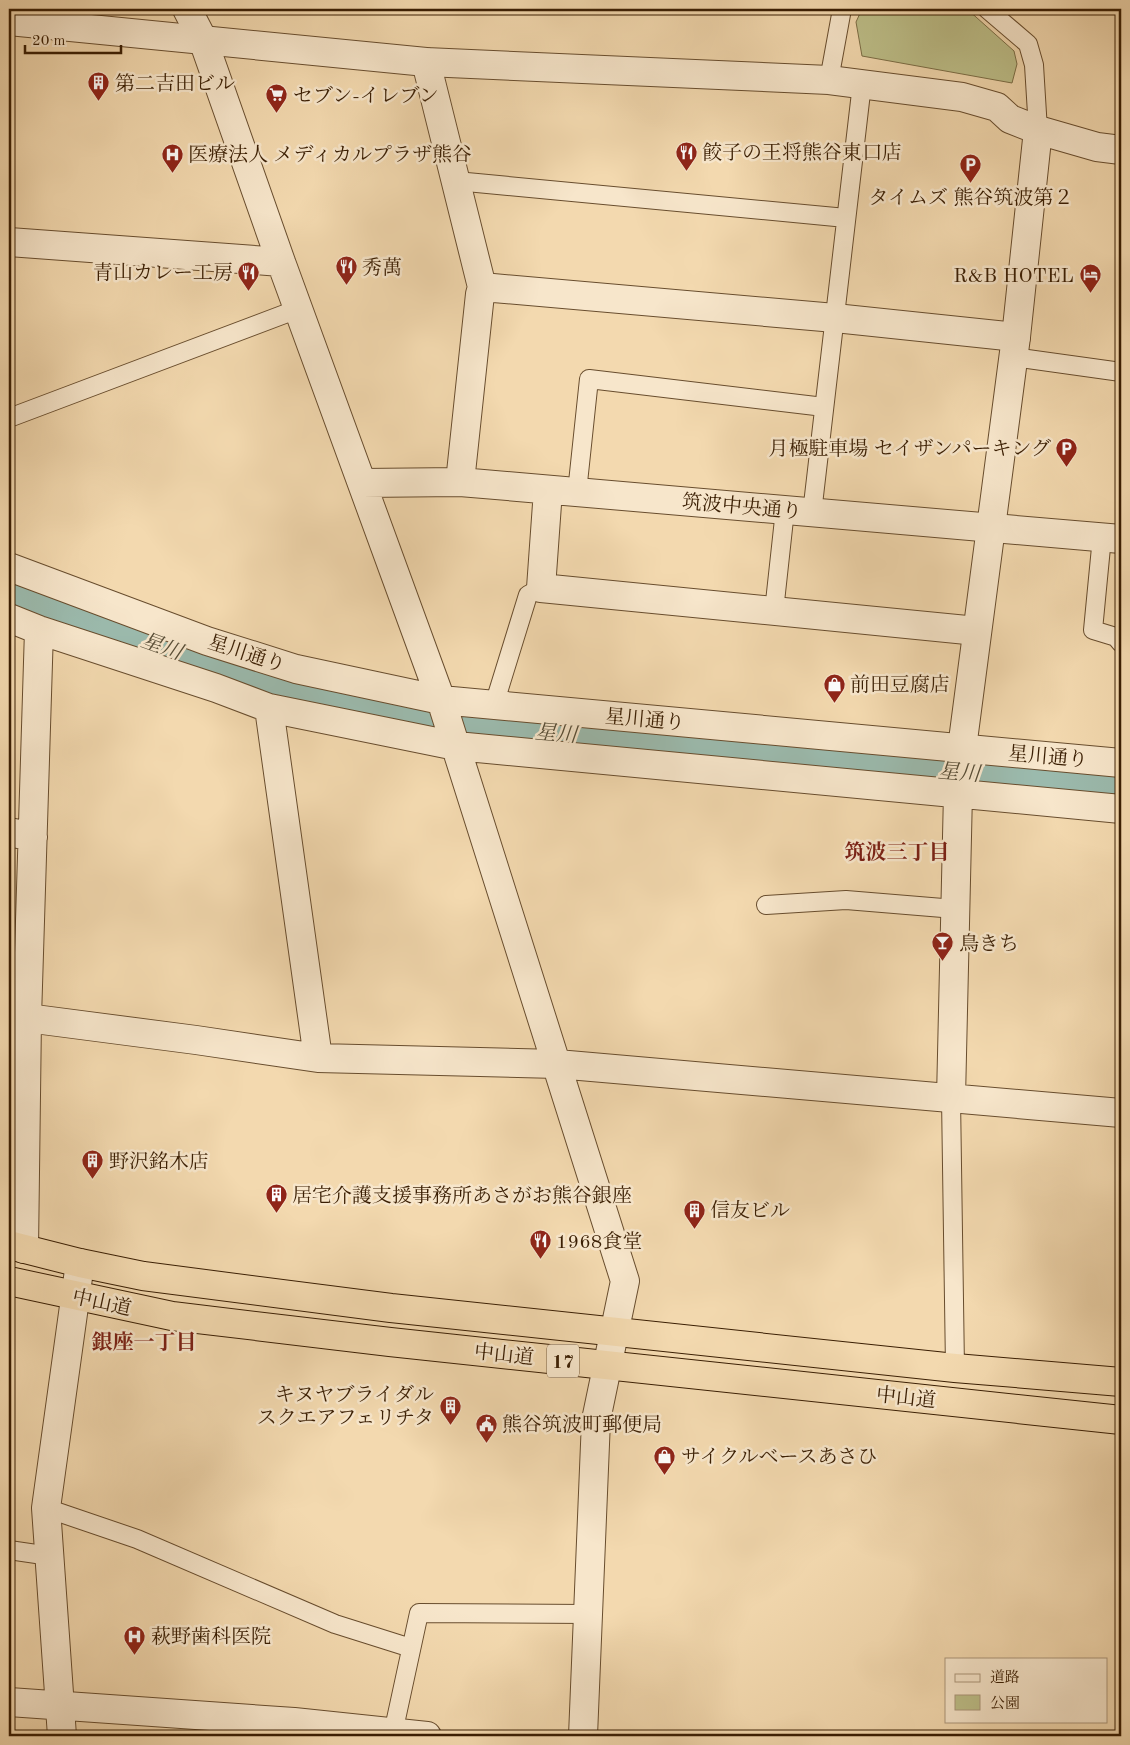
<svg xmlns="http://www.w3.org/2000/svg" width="1130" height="1745" viewBox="0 0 1130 1745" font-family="'Old Standard TT','Noto Serif JP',serif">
	<rect width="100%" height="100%" fill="#f3d9af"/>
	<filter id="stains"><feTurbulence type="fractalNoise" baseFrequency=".004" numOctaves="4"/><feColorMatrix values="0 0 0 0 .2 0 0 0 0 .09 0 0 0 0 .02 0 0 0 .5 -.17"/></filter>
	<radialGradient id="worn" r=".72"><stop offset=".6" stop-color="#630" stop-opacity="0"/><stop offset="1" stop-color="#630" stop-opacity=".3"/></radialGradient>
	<path fill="#bdbf89" stroke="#7c6e46" d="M862,9H967L1014,51L1017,64L1012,83L862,56L856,22Z"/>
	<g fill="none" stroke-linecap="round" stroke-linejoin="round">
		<path stroke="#9bbaad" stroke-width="58" d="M9,589L233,672L455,724L1121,787"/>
		<defs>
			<path id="service" d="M987,9L1028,44L1034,65L1038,130
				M829,80L842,9
				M456,181L846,218
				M1013,357L1121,372
				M9,418L298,309
				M577,492L589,379L824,407
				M812,513L862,84
				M1102,537L1093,630L1116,637L1121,643
				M774,611L785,510
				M494,705L528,595L541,588
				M766,905L846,900L955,909
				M951,1098L955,1368
				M46,1508L137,1539L335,1624L411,1648
				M9,1550L50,1556
				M393,1733L419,1613L588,1614"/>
			<path id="minor" d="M187,9L203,40L281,262L441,700L625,1281L596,1420L583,1736
				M426,62L482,287L480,294L460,482
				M1038,130L1097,147L1121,150
				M9,242L281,262
				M482,287L835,318L1016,337
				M362,483L460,482L1121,539
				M548,490L541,588L977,631
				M9,567L207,641L296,669L441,700L1121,763
				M9,618L39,630L216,688L269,708L456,746L1121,809
				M269,708L318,1058
				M9,832L33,837
				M9,1011L27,1018L196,1040L318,1058L557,1064L1121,1113
				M951,1098L958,793L962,748
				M24,1249L27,1018L39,630
				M9,1702L294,1722L427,1736
				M62,1736L46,1508L80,1263"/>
			<path id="tertiary" d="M9,21L426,62L829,80L962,97L997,107L1010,119L1038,130L1016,337L962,748"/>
			<path id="trunk" d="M9,1245L80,1263L143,1276L391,1308L955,1368L1121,1382
				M9,1281L172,1316L390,1342L1121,1420"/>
		</defs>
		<use href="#service" stroke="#684d2e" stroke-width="20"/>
		<use href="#minor" stroke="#684d2e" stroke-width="30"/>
		<use href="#tertiary" stroke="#684d2e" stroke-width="30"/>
		<use href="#trunk" stroke="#3a1e03" stroke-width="30"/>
		<use href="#service" stroke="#f7e6cb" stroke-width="18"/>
		<use href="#minor" stroke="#f7e6cb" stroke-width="28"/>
		<use href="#tertiary" stroke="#f7e6cb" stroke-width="28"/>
		<use href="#trunk" stroke="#f3d9af" stroke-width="28"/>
	</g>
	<defs>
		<symbol id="building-pin" viewBox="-11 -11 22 30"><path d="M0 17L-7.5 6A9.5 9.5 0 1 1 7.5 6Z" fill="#8f2418" stroke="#f7e6cb"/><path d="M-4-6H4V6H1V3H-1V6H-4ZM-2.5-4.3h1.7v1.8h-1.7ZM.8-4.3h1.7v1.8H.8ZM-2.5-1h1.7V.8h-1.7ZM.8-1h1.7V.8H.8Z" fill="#fff"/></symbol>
		<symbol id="supermarket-pin" viewBox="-11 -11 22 30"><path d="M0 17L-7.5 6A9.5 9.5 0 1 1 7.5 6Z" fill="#8f2418" stroke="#f7e6cb"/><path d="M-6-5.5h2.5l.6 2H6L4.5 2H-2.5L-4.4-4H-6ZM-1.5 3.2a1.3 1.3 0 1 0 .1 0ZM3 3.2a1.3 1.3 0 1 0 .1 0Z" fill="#fff"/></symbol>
		<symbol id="restaurant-pin" viewBox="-11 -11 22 30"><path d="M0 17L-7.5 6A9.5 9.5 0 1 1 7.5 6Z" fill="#8f2418" stroke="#f7e6cb"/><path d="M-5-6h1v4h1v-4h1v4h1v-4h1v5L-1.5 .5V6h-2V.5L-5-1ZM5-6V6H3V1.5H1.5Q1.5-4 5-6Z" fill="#fff"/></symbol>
		<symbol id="hospital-pin" viewBox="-11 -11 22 30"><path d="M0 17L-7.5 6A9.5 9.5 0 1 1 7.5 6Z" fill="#8f2418" stroke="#f7e6cb"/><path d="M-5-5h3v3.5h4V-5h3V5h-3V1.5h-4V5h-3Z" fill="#fff"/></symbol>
		<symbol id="parking-pin" viewBox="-11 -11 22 30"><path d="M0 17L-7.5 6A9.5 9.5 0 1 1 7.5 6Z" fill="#8f2418" stroke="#f7e6cb"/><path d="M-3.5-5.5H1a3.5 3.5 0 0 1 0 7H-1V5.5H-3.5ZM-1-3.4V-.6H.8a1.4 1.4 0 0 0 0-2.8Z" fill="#fff"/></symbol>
		<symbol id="hotel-pin" viewBox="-11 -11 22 30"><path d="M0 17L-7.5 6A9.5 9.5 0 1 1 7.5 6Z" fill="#8f2418" stroke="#f7e6cb"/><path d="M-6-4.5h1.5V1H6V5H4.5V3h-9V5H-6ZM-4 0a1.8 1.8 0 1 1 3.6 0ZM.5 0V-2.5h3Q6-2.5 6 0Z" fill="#fff"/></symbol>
		<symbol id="shop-pin" viewBox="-11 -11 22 30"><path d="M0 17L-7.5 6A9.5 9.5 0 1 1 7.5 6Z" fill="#8f2418" stroke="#f7e6cb"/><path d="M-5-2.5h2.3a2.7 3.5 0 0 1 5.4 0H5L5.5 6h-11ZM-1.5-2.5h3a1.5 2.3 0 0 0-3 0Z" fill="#fff"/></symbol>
		<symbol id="bar-pin" viewBox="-11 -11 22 30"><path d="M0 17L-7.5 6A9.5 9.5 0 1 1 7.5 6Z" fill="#8f2418" stroke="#f7e6cb"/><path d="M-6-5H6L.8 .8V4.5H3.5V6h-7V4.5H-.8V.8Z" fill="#fff"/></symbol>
		<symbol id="civic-pin" viewBox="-11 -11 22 30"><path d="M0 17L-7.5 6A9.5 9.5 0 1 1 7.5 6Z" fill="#8f2418" stroke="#f7e6cb"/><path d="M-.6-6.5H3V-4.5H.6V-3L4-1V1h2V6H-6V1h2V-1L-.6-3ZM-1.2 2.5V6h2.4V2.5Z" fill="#fff"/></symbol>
	</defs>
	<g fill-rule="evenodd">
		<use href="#building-pin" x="86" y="70" width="25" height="34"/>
		<use href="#supermarket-pin" x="264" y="82" width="25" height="34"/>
		<use href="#restaurant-pin" x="674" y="140" width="25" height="34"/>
		<use href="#hospital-pin" x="160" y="142" width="25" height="34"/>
		<use href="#parking-pin" x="958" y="152" width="25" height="34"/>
		<use href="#restaurant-pin" x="334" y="254" width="25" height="34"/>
		<use href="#restaurant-pin" x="236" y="260" width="25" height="34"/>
		<use href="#hotel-pin" x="1078" y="262" width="25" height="34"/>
		<use href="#parking-pin" x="1054" y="436" width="25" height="34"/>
		<use href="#shop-pin" x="822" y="672" width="25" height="34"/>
		<use href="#bar-pin" x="930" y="930" width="25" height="34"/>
		<use href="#building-pin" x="80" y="1148" width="25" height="34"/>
		<use href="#building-pin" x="264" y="1182" width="25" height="34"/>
		<use href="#building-pin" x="682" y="1198" width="25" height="34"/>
		<use href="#restaurant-pin" x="528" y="1228" width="25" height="34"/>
		<use href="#building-pin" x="438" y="1394" width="25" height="34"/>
		<use href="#civic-pin" x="474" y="1412" width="25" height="34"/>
		<use href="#shop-pin" x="652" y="1444" width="25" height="34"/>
		<use href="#hospital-pin" x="122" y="1624" width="25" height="34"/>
	</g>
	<g text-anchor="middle" stroke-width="5" stroke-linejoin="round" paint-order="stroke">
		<rect fill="#f7e6cb" stroke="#735a3f" stroke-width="1" x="547" y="1344.5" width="32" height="33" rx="4"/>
		<g font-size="19" font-weight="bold" fill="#3a1e03">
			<text x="563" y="1368">17</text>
		</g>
		<g font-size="20" fill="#3a1e03" stroke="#f7e6cb" text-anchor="start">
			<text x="115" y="90">第二吉田ビル</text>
			<text x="293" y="102">セブン-イレブン</text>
			<text x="702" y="159">餃子の王将熊谷東口店</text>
			<text x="188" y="161">医療法人 メディカルプラザ熊谷</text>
			<text x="971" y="204" text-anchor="middle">タイムズ 熊谷筑波第２</text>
			<text x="362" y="274">秀萬</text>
			<text x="233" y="279" text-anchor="end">青山カレー工房</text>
			<text x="1074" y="282" text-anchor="end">R&amp;B HOTEL</text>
			<text x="1051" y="455" text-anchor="end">月極駐車場 セイザンパーキング</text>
			<text x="850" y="691">前田豆腐店</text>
			<text x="959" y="950">鳥きち</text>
			<text x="109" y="1168">野沢銘木店</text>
			<text x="292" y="1202">居宅介護支援事務所あさがお熊谷銀座</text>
			<text x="710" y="1217">信友ビル</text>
			<text x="556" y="1248">1968食堂</text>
			<text x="434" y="1401" text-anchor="end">キヌヤブライダル<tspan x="434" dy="23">スクエアフェリチタ</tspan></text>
			<text x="502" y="1431">熊谷筑波町郵便局</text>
			<text x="681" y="1463">サイクルベースあさひ</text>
			<text x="151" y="1643">萩野歯科医院</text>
		</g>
		<g font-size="20" fill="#3a1e03" stroke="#f7e6cb">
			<text transform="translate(742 506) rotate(5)" y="7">筑波中央通り</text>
			<text transform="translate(247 653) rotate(18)" y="7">星川通り</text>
			<text transform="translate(645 719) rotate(5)" y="7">星川通り</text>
			<text transform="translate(1048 756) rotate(5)" y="7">星川通り</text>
			<text transform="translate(102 1302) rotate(12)" y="7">中山道</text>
			<text transform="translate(504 1354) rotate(6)" y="7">中山道</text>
			<text transform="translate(906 1397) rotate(6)" y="7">中山道</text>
		</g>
		<g font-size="21" font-style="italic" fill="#574d36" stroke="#f7e6cb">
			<text transform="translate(162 646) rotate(20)" y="7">星川</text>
			<text transform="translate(556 733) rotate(5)" y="7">星川</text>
			<text transform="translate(959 772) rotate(5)" y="7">星川</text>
		</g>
		<g font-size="21" font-weight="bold" fill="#7a1f14" stroke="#f7e6cb">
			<text x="897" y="859">筑波三丁目</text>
			<text x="144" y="1349">銀座一丁目</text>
		</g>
	</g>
	<rect width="1130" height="1745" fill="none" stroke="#f3d9af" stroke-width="30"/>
	<rect x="10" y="10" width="1110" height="1725" fill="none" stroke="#3a1e03" stroke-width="2.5"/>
	<rect x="15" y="15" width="1100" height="1715" fill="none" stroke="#3a1e03"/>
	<rect x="945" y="1658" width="162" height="65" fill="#f7e6cb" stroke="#ab967b"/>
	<rect x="955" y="1674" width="25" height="8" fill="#f7e6cb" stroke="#ab967b"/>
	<text x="990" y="1682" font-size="15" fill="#3a1e03">道路</text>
	<rect x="955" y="1695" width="25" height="15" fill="#bdbf89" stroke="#ab967b"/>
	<text x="990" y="1708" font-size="15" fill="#3a1e03">公園</text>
	<path d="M25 45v8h96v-8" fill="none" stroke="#3a1e03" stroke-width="2.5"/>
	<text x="32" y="45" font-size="15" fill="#3a1e03" stroke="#f7e6cb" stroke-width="4" paint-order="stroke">20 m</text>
	<rect width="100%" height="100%" filter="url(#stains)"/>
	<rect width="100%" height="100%" fill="url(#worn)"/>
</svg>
